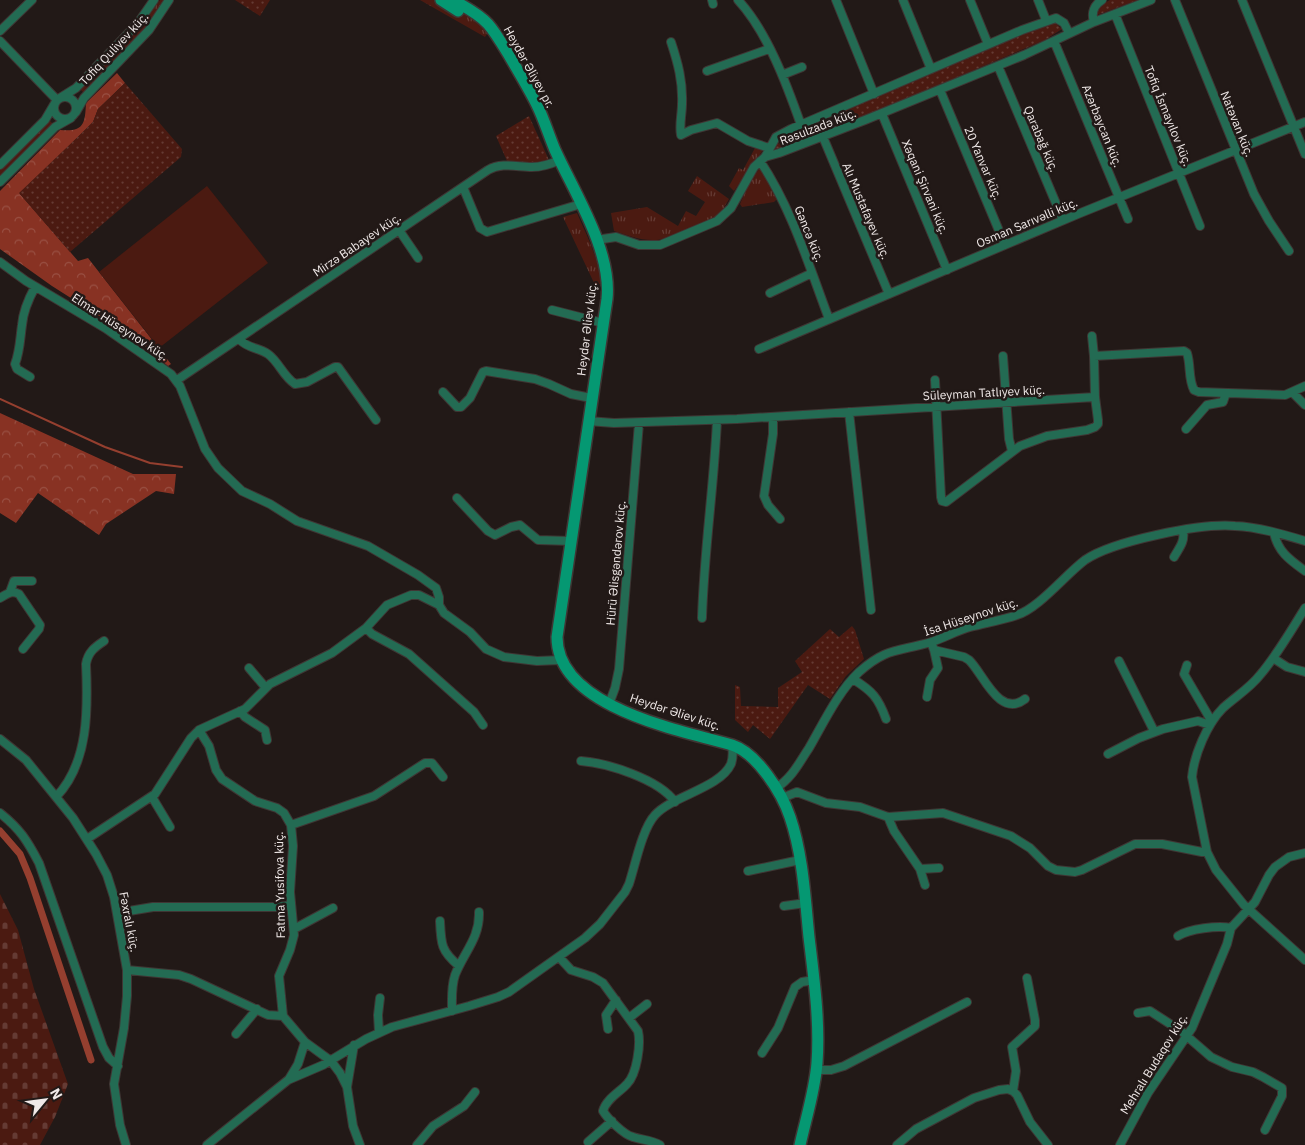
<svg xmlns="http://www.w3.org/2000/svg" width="1305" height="1145" viewBox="0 0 1305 1145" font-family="'IBM Plex Sans',sans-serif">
	<defs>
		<pattern id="grass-tufts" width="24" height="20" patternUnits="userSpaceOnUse" patternTransform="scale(1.25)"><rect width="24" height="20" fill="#4b1a11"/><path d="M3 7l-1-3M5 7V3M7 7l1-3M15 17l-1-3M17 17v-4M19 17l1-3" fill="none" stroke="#653b34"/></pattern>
		<pattern id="forest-crowns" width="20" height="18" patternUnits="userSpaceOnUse" patternTransform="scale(1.25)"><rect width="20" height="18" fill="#883223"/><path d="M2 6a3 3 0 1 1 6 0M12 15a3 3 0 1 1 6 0" fill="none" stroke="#995043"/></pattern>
		<pattern id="cemetery-stones" width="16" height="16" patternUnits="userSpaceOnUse" patternTransform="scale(1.25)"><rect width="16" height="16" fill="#4b1a11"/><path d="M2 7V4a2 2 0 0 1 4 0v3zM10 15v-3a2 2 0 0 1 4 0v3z" fill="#653b34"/></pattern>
		<pattern id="park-dots" width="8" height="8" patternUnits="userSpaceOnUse" patternTransform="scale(1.25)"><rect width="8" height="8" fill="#4b1a11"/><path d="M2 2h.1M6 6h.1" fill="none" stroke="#653b34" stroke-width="1.8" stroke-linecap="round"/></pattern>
	</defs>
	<rect width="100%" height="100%" fill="#221917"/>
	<path fill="url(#grass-tufts)" d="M160,0H166L145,29L84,93L80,89L140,27Z
		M420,0H442L475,21L488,33L485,37Z
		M50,121L54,125L0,177V170Z
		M755,148L763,150L734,191L729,186L739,168L743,170Z
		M760,168L778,198L774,202L742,207L740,204L750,181Z
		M697,176L729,199C726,204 723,210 718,215C707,223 669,239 656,240C641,241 627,235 614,231L611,213L647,207L678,226L686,211L696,216L705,202L688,191Z
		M577,213C587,236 599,259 601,284L595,285L563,217Z"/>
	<path fill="url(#forest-crowns)" d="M117,73L125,83L98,109L93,122L85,130L20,194L78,261L88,258L171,364L168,366L140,342L52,286L0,249V191L60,130C84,132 85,124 86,103Z
		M0,413L133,474H176L174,494L156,491L106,524L99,535L38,493L16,523L0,513Z"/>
	<path fill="url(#cemetery-stones)" d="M0,894L18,930L34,989L68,1084L55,1117L40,1145H0Z"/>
	<path fill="url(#park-dots)" d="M235,0H270L260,16Z
		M1110,0H1138L1097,15L1101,5Z
		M1049,23H1055L1062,29L1045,40L846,124L841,112Z
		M125,83L182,149L181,157L70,252L19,193L85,130L93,122L98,109Z
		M529,116L549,160L527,164L507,161L496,136Z
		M825,120L830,131L776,150L774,146L802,130Z
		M852,626L855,630L864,659L846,676L830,699L808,685L770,739L753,725L748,732L735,720V685L740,687L741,706L778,707V688L802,672L795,661L830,629L839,637Z"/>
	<path fill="#4b1a11" d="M207,186L268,263L159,348L99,272Z"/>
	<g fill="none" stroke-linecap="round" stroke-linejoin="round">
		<path stroke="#953f2f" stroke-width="2" d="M0,399L105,447L150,463L182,467"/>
		<path stroke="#953f2f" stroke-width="7" d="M0,831L20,854L30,878L91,1060"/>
		<defs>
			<path id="minor" d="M712,0L713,4
				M738,0C767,31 787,85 801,125
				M836,0L874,94
				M903,0L931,69
				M970,0L988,44
				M1038,0L1046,20
				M1175,0L1254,194L1269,221L1289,251
				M1242,0L1305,154
				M1115,14L1200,226
				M1094,22C1091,13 1094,5 1102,0
				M0,31L32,0
				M0,41L57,100
				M1054,41L1128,219
				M671,42C678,63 683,82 682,104C682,114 679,125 681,135L691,130L717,123L748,141L769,148
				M998,66L1063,220
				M707,71L769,49
				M782,75L802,67
				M940,90L1005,245
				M54 108a11 11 0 1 1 22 0a11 11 0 1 1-22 0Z
				M60,98L76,88L138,23L154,0
				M76,112L84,98L149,30L169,0
				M882,114L947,270
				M823,137L889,294
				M765,157L776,137L791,129L1022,30L1056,18L1064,23L1069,33
				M760,161C792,209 809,266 829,319
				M0,165L45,120L55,103
				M0,182L55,127L71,118
				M463,187L480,228L487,232L581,204
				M399,230L418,258
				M596,240L616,237L639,245H660L717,221L731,208L754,167L765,157L779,153L865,120L1024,55L1094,22L1151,0
				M0,262L26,281L105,328L171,374L180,386L205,449L218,468L242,491L270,504L297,521L368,546L418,575L436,588L439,597V605L444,613L470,632L486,649L504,657L537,661L561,660
				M770,293L812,273
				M552,310L603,323
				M1092,336L1094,356
				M239,339C248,349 258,347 268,354C279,362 283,376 295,384L307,382L335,367H338L376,420
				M759,349L1078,214L1305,122
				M1003,356L1009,439L1012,451
				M30,377L17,369L15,364C20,351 20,339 22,325C23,312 29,298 35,287
				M177,380L488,170C502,162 517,167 532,167C542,167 551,164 560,160
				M935,380L941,497L942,501L946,502L1020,446L1047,436L1087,430L1095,427L1098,424V420L1095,397
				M443,392L457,407H461L470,398L483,372L486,371L535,379L549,384L571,394L591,398
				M1293,393L1305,405
				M849,412L871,610
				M773,417V434L764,496L768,505L780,519
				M588,421L614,423L737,419L1095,397L1094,356L1184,351L1187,353C1191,365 1188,379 1194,390L1199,392L1285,395L1305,386
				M1186,429L1207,405L1223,402L1226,393
				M457,498L488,531L495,535L511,527L520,525L538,540L571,541
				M1274,533C1278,552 1290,560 1305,571
				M1174,557C1179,548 1185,542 1183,531
				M10,592L14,581H32
				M0,598C7,594 11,590 19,594L40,625L39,629L23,649
				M1305,608C1291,631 1277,655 1260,675C1250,688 1235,697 1223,708C1207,724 1194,755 1192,777L1207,852L1216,870L1244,905L1305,960
				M702,618C704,551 714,486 717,420
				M366,628L372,634L409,654L474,712L483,725
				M931,642L934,650L964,657L969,660C983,673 999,719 1025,699
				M1273,658L1287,667L1305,672
				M1119,661L1154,731
				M1187,665L1184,674L1212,722
				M249,668L266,688
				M853,679C872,691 878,697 886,719
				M927,697L930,680L938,668L934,650
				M609,704L615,688L619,669L639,423
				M240,711L245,717L265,730L267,740
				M199,730L209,746L216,770L222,779L255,801L277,808L284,813L291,825L293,846L290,892L294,935L290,950L279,976L283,1016L305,1042L331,1061L340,1073L347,1087L353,1126L360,1145
				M0,739L26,760L73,818L96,854L107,875L114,897L127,970V996L124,1028L114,1084L120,1125L126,1145
				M1108,754L1139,738L1163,729L1198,721L1210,725
				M581,761C607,763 659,779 675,802
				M776,788C792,778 799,763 809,748C824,722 838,692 859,672C887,647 898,652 931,642C944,638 956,631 970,627C985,623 1002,620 1017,615C1039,608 1065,575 1085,560C1113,541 1201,523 1235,526C1258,527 1282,534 1305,541
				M56,797C89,763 88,708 86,664C88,652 95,647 104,641
				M152,797L170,827
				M782,798L797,792L826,803L860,807L888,817L943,813L1011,836L1030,848L1048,866L1056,870L1075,872L1082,870L1135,844H1162L1202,852H1207
				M0,813C20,829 27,840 39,863L103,1047L109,1058L118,1066
				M888,817L894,831L920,869L925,885
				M291,825L374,796L425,763H432L443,777
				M87,839L155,794L191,738L199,730L245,709L270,684L332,653L366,628L387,605L411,595H419L439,605
				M920,869L939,868
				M748,871L800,860
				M784,906L806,903
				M117,913L153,907H277L290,905
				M440,921C441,944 441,951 459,966
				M294,929L333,908
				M1178,936C1189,929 1218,925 1231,928
				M559,957L571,970L593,977L603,983L638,1031C641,1044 637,1074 627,1084C620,1092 606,1099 603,1111C607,1118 624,1135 633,1137C642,1140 651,1140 660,1145
				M127,970L179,975L191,979L268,1015L283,1016
				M452,1011C452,999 451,987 455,975C464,952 480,938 479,912
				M1138,1013L1150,1011L1181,1031L1211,1057L1232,1067L1253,1072L1263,1077L1282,1088V1096L1265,1130
				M629,1018L647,1004
				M608,1029L606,1015L616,1000
				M379,1032L378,1015L380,998
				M236,1034L257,1009
				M762,1053L778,1028L795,987L802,982L814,980
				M816,1070H831L844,1066L967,1002
				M289,1079L298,1064L305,1042
				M347,1087L354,1045
				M1013,1091L1016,1071L1012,1047L1035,1026V1020L1027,978
				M588,1142L612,1121
				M207,1145L288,1080L323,1065L366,1039L392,1027L469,1006L498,997L509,992L585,938L600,924L625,892L629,884C635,866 642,829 655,815C672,796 720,788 731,764C733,758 733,751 732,745
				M417,1145L433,1126L464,1106L475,1092
				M897,1145L916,1129L974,1098L999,1090L1008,1089L1013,1091L1017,1095L1030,1122L1048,1145
				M1120,1145L1148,1093L1192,1028L1227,944L1231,928L1255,902L1269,875L1275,867L1289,857L1305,853"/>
			<path id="secondary" d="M441,0L458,11
				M453,0C465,7 478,13 488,24C495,32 501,42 507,52C517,69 528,87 537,105C544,119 549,136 555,150C575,194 612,251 607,299L557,637C557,707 679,730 732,745C757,753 782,793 790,817C803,855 805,898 809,937C814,979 820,1022 817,1063C815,1090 806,1118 800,1145"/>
		</defs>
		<use href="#minor" stroke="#3f3634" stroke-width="10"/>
		<use href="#secondary" stroke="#3f3634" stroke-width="14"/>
		<use href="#minor" stroke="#236b53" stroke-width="8"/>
		<use href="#secondary" stroke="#059872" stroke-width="11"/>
	</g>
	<g text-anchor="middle" stroke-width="5" stroke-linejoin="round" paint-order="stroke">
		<g font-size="12" fill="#f0e9e8" stroke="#221917">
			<text transform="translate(114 49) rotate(-47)" y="4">Tofiq Quliyev küç.</text>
			<text transform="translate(529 67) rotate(61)" y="4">Heydər Əliyev pr.</text>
			<text transform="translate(1168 116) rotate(68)" y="4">Tofiq İsmayılov küç.</text>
			<text transform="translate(1237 124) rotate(68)" y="4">Natəvan küç.</text>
			<text transform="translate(1102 126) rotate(68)" y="4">Azərbaycan küç.</text>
			<text transform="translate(818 127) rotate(-21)" y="4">Rəsulzadə küç.</text>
			<text transform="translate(1041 139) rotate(67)" y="4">Qarabağ küç.</text>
			<text transform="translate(983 163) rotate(67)" y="4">20 Yanvar küç.</text>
			<text transform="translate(925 187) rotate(67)" y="4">Xəqani Şirvani küç.</text>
			<text transform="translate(866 211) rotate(67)" y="4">Alı Mustafayev küç.</text>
			<text transform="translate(1027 223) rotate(-23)" y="4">Osman Sarıvəlli küç.</text>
			<text transform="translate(809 234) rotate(68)" y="4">Gəncə küç.</text>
			<text transform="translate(357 245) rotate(-34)" y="4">Mirzə Babayev küç.</text>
			<text transform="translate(120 327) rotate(33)" y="4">Elmar Hüseynov küç.</text>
			<text transform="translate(587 329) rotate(-83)" y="4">Heydər Əliev küç.</text>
			<text transform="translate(984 393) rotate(-3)" y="4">Süleyman Tatlıyev küç.</text>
			<text transform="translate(616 563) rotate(-85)" y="4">Hürü Əlisgəndərov küç.</text>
			<text transform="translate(971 617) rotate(-18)" y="4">İsa Hüseynov küç.</text>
			<text transform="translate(675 712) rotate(18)" y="4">Heydər Əliev küç.</text>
			<text transform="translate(280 885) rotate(-91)" y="4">Fatma Yusifova küç.</text>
			<text transform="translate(129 922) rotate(79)" y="4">Fəxralı küç.</text>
			<text transform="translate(1154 1064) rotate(-58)" y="4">Mehralı Budaqov küç.</text>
		</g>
	</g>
	<g transform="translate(45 1100) rotate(61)" stroke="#221917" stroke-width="4" paint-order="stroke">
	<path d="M0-4L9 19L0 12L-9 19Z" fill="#f0e9e8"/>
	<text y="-8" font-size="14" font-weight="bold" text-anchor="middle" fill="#f0e9e8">N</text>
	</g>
</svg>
